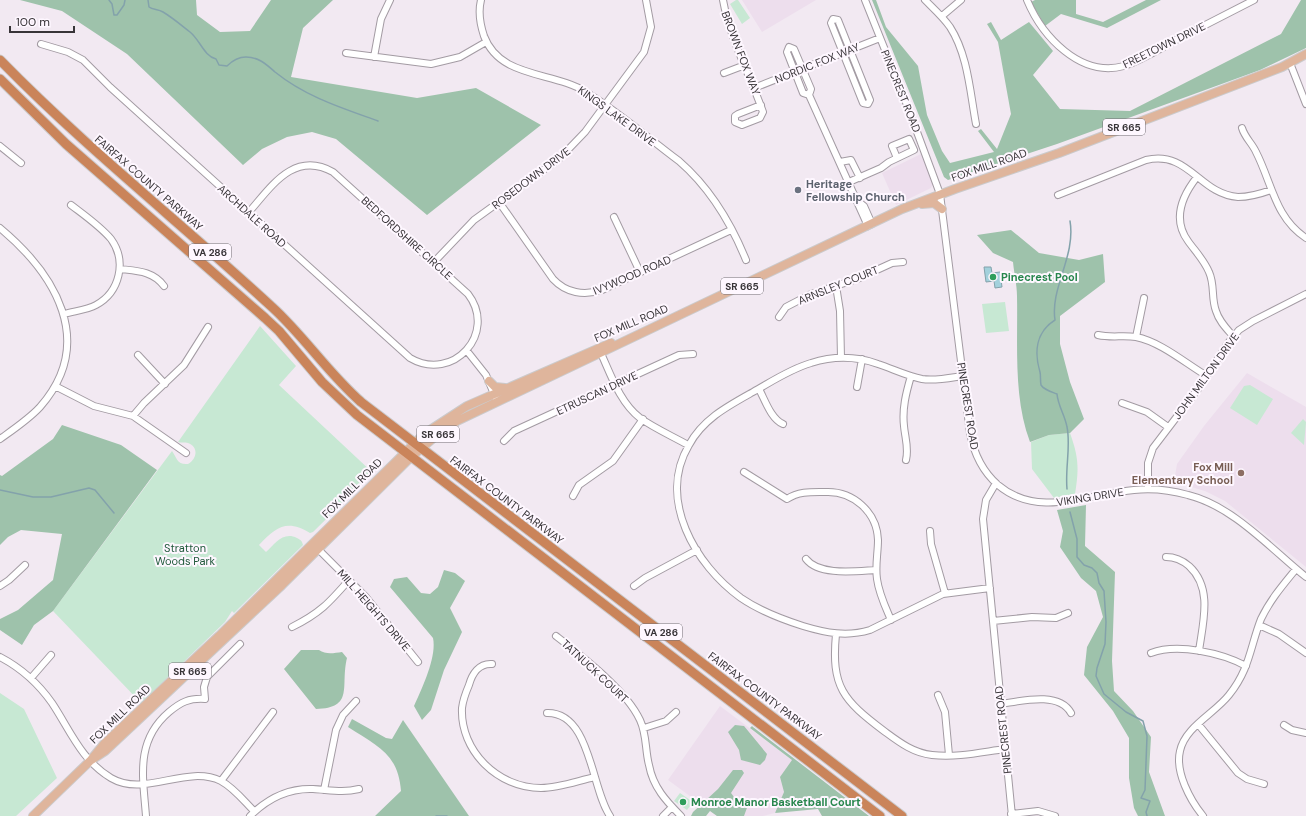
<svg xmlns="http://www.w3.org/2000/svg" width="1306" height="816" viewBox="0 0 1306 816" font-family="'DM Sans',sans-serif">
	<rect width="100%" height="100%" fill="#f2e9f2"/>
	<path fill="#eddeed" d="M742,0H816L762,32Z
		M921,154L933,184L931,188L896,205L882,173Z
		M1247,373L1306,407V567L1225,501L1205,491L1174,482L1177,464L1204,426Z
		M720,706L792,760L780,777L784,792L775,813L763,816H717L668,780Z"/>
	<path fill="#c7e8d3" d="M736,0H738L750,18L742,24L730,4Z
		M1005,302L1009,331L986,333L982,304Z
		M260,326L296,366L279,385L373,473L313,532L310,533C287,519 276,527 259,545L266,552C275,544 283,531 297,538C301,540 302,541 303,545L234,613L232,611L225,622L141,703L53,611L172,451C177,458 177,465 188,464C197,459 199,447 188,443C185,442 181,443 178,442Z
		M1250,385L1273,399L1257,425L1230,408L1244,386Z
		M1303,419L1306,422L1304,445L1291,433Z
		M1070,433C1079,458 1079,469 1075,494L1054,498L1032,469L1031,442L1049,435Z
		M0,693L24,709L57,778L16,816H0Z
		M680,793L693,802L687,810L674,801Z"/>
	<path fill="#9ec2ab" d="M20,0H196L197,15L220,32L250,31L271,0H333L303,28L291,77L417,98L476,88L541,125L427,215L336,139L312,132L287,137L262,149L243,165L127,54L62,11Z
		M872,0H876L886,27L918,66L927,115L942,151L950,163L994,152L978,131L981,129L997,149L1011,114L998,42L987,24L991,22L1001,40L1029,22L1053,51L1033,75L1060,109L1130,111L1281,34L1301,0H1306V48L1260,70L1057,144L948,180L944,177Z
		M1035,0H1076V14L1103,22L1146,0H1161L1107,28L1061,14L1045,26L1031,2Z
		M1011,230L1039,253L1079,260L1103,254L1105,282L1060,316V344L1070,382L1084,419L1070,433L1049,435L1030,442C1013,397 1018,344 1017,296C1017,285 1014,273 1013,262L993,253L977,235Z
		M62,425L121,445L157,470L53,611L34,625L22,645L0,630V619L18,610L53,580L62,534L21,530L8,537L0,545V475L2,476L53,439Z
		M1086,505L1085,546L1115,572L1112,661L1114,691L1133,711L1151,737L1149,772L1165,816H1138L1134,808L1129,778V738L1113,711L1084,675L1087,647L1103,617L1096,591L1081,578L1060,547L1063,531L1057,510Z
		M444,570L455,573L465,581L450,608L462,632L444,670L431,710L422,720L414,706C422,688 437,657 433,638L390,587L394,579L407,577L421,593L430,594L438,587Z
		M301,650H319C326,655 334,653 342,652L347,658C340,686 355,708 316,709L284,669Z
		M352,719L386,738L392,739L403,720L469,816H375L401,791C398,753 377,746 348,727Z
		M735,725L744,726L767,754L765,760L760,765L741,760L739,750L728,732Z
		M752,726L753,727L869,816H822L818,809L775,813L784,792L780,777L792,760L750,728Z
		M733,770H742L744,773L731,793L734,797L747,800L748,805L744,816H717L710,811L706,816H691L693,812L718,789Z"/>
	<path fill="#a3d1dc" stroke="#83a2ab" d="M984,267H991L992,273L1000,272L1002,287L995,288L994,281L986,282Z"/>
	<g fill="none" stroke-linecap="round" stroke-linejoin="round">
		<path stroke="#83a2ab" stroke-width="1.5" d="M109,0L112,4L114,15H117L124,5L125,0
			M148,0L149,7C153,10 158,9 163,12C173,18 181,25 190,32C200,40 204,56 216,59L219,65L227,66C232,61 238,57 246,57C259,57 267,65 275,72C306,97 342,108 378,121
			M1067,489C1065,468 1071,446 1067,427C1065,415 1058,406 1057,394C1052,392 1044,390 1041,385C1040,381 1041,376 1040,372C1034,352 1036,332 1055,320C1050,288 1076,256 1070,221
			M0,490L33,497H51L89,488L95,490L114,513
			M1070,512L1077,539V557L1084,565L1092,568L1097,573L1099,583L1104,591L1106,622L1105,644L1097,668L1096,676L1104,694L1126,712L1143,721L1147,736L1145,790L1141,798L1150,801L1146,812L1147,816
			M436,816H447"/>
		<defs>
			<path id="minor" d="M481,0C478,12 480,24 484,36C500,79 553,71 586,92C619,112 648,138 679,161C709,187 731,223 746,260
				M723,0C730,39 750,75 763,112L760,118L742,125L735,122V116L738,114L761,105
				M865,0L907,105L940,194L970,433C974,454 982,471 998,485C1038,519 1089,494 1134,490C1153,488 1170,490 1188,495C1233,506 1271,549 1306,577
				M925,0C934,9 943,17 950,27C968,55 970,92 976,124
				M1027,0C1042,36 1080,78 1124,66C1142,60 1161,48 1178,39C1203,26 1229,13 1254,0
				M942,16L961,0
				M833,19L838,20L870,100L868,104L863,103L831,23Z
				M41,44L68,52L83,60L110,87L410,358C453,383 498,333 468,294L333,172C294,150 271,187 249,212
				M346,53L431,64L460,57L486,42
				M374,57L381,19L390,0
				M1290,63L1306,104
				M724,73L745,65
				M754,88L880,38
				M809,95L803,93L787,52L789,47L794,49L811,89L809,95L868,226
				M1242,128C1245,138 1252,143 1256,152C1272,183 1275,218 1306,238
				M0,146L21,163
				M840,162L851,160L860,178
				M1197,177C1182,196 1172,219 1188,241C1195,251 1204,260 1209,272C1215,285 1211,298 1216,311C1219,321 1226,328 1233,336
				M849,182L881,168L889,162L914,150L909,139L892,146L897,158
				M1058,195L1146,160C1189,150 1199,194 1238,197C1249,197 1260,194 1271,190
				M499,202L553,279C566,293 584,296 602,290L731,230
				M859,202L864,206L872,224
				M614,217L640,272
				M0,228C55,274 97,342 40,407C29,419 14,429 0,439
				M434,262L474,220L560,158L585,132L644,52L651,27L646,0
				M120,269C137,271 153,271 164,286
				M836,286L840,311L841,358
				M64,314C74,311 87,310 96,305C120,292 127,261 111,239C100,226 84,215 71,205
				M779,317L786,307L811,294L857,279L892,263L903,262
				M1098,335C1111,338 1123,335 1136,337C1161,342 1185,363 1207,376
				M1136,337L1144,298
				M599,349C610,372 619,402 640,418C654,428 672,436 688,445
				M467,351L486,375L497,401
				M138,355L165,384
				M962,376C949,378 935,381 922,379C907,376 893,369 878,364C856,356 833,356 811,363C790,369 771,382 753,392C728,406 703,419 689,445C657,499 695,565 741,598C760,611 781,619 803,626C826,633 847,637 870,630L943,594L990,588
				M55,386L94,406L133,416L186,453
				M857,387L862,359
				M759,389C765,400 771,419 783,424
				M1122,403L1147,412L1168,427
				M133,416L144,403L184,365L208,327
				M504,441L514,431L679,355L693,354
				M906,460C909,448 905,438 904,426C902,409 906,393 911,376
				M744,472L787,499C799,491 812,492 826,492C853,491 877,512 878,540C878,553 875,566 877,579C879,594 885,606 891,620
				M996,483L986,500L983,519L1012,816
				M1148,489V463L1153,448L1198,389L1228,343L1239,330L1253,321L1306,294
				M573,496L579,485L613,461L643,419
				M930,531L931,544L945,593
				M316,547L365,596L418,662
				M1166,557C1175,557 1182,560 1189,566C1213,588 1203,622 1199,651
				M806,559C819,576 856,571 876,570
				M0,586L9,580L25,565
				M634,586L645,578L697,550
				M993,621L1032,617L1056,618L1068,613
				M1259,625L1279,634L1306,653
				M292,627C320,613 329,603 349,580
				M836,634C831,687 843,700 884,731C899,742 913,753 932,755C956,758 982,752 1005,749
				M556,636C583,657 626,690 640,720C647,735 645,750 649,765C653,787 666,801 681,816
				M1151,653C1178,643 1222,653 1246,666
				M0,657C21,668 38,683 52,703C70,730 81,760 111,778C145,798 186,764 221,781C234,788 244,801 254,811
				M492,664C479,663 472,674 469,685C466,692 463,700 462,708C460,751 498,788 541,788C559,788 577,781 595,777
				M31,678L51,655
				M938,695L945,712L949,755
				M1001,704C1021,701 1059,691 1071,713
				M547,713C591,712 591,789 610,816
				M1198,724L1238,773L1247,779L1264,784
				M1284,725L1292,730L1306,733
				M644,728L666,721L676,712
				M221,781L273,712
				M324,790L336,730L343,715L356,701
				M1011,814L1038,811L1055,816
				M146,816C143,777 135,741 169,712C181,702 189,698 205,699L204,687L207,677L240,644
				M250,816C267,799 288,788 313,789C330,790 343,793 359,789
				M663,816L672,807
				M1203,816C1190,800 1175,772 1180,751C1185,727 1214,714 1229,695C1250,669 1250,647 1261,619C1270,600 1283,585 1296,569"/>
			<path id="major" d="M922,204L934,203L942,209
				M489,381L495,387L505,388
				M90,761L105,751L282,585L411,457L437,435L457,421L902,209L955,189L1059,153L1282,67L1306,54
				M33,816L90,761L104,744L219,636L424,434L467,406L611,343"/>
			<path id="highway" d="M0,60C86,148 182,224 272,307C304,336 328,373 361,402L902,816
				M0,79L66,144L265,318L279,331L322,382L357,415L880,816"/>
		</defs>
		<use href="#minor" stroke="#a39ba3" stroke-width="8"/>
		<use href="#major" stroke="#cbcacb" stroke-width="10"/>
		<use href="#highway" stroke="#cbcacb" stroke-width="11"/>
		<use href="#minor" stroke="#fff" stroke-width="6"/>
		<use href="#major" stroke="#dfb59c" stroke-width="8"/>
		<use href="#highway" stroke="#ca845a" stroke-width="9"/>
	</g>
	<circle fill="#6b7280" stroke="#fef7ff" stroke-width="1.5" cx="798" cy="190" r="4"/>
	<g fill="#2e9e5b" stroke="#fef7ff" stroke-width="1.5">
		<circle cx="993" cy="277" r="4"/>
		<circle cx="683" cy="802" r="4"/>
	</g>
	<circle fill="#8d6e63" stroke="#fef7ff" stroke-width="1.5" cx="1241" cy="473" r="4"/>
	<g text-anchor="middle" stroke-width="4" stroke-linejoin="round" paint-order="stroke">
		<g fill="#fef7ff" stroke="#736e74" stroke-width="1">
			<rect x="1103" y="119" width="42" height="16" rx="3"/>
			<rect x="189" y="244" width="42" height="16" rx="3"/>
			<rect x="721" y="278" width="42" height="16" rx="3"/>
			<rect x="417" y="426" width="42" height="16" rx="3"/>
			<rect x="640" y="624" width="42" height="16" rx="3"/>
			<rect x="169" y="663" width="42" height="16" rx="3"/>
		</g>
		<g font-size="10" font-weight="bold" fill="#383438">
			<text x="1124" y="131">SR 665</text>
			<text x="210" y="256">VA 286</text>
			<text x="742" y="290">SR 665</text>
			<text x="438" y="438">SR 665</text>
			<text x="661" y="636">VA 286</text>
			<text x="190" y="675">SR 665</text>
		</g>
		<g font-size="11" fill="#383438" stroke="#fef7ff">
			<text transform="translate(1164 45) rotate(-26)" y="4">FREETOWN DRIVE</text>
			<text transform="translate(741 53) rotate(69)" y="4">BROWN FOX WAY</text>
			<text transform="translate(817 63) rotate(-22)" y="4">NORDIC FOX WAY</text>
			<text transform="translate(901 91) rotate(68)" y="4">PINECREST ROAD</text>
			<text transform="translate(617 116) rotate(36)" y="4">KINGS LAKE DRIVE</text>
			<text transform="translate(989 165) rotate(-19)" y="4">FOX MILL ROAD</text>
			<text transform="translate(531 178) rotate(-37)" y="4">ROSEDOWN DRIVE</text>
			<text transform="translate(149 183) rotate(41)" y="4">FAIRFAX COUNTY PARKWAY</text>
			<text transform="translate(252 216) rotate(42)" y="4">ARCHDALE ROAD</text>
			<text transform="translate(407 238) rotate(42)" y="4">BEDFORDSHIRE CIRCLE</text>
			<text transform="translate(632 275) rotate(-23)" y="4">IVYWOOD ROAD</text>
			<text transform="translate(838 285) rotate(-22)" y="4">ARNSLEY COURT</text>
			<text transform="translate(631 323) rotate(-23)" y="4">FOX MILL ROAD</text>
			<text transform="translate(1206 376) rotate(-54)" y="4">JOHN MILTON DRIVE</text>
			<text transform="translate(597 393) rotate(-25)" y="4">ETRUSCAN DRIVE</text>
			<text transform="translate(968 406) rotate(81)" y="4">PINECREST ROAD</text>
			<text transform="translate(352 488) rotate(-45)" y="4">FOX MILL ROAD</text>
			<text transform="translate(1090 497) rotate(-9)" y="4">VIKING DRIVE</text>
			<text transform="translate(507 500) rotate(37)" y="4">FAIRFAX COUNTY PARKWAY</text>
			<text transform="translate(374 610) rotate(49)" y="4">MILL HEIGHTS DRIVE</text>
			<text transform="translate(595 671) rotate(43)" y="4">TATNUCK COURT</text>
			<text transform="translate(765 696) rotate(37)" y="4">FAIRFAX COUNTY PARKWAY</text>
			<text transform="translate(120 714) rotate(-44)" y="4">FOX MILL ROAD</text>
			<text transform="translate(1003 730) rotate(-96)" y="4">PINECREST ROAD</text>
		</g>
		<g font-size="11" font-weight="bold" fill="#5b616d" stroke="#fef7ff" text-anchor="start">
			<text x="806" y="188">Heritage<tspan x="806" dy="13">Fellowship Church</tspan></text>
		</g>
		<g font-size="11" font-weight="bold" fill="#27864d" stroke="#fef7ff" text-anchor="start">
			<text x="1001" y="281">Pinecrest Pool</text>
			<text x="691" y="806">Monroe Manor Basketball Court</text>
		</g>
		<g font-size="11" font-weight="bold" fill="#785e54" stroke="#fef7ff" text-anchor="end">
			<text x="1233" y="471">Fox Mill<tspan x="1233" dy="13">Elementary School</tspan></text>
		</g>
		<g font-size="11" fill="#1e5839" stroke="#fef7ff">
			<text x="185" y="552">Stratton<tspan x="185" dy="13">Woods Park</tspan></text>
		</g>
	</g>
	<path d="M10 26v6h64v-6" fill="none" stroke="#383438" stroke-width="2"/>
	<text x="16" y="26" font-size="12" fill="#383438" stroke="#fef7ff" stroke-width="3" paint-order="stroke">100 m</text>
</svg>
